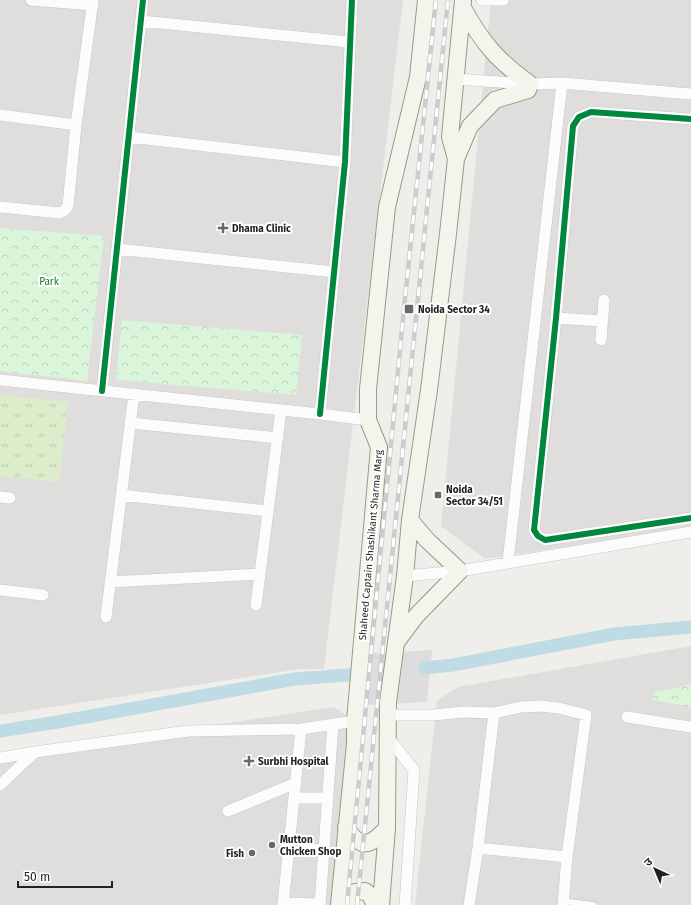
<svg xmlns="http://www.w3.org/2000/svg" width="691" height="905" viewBox="0 0 691 905" font-family="'Fira Sans','Noto Sans Devanagari',sans-serif">
	<defs>
		<pattern id="grass-tufts" width="24" height="20" patternUnits="userSpaceOnUse"><rect width="24" height="20" fill="#ddeccb"/><path d="M3 7l-1-3M5 7V3M7 7l1-3M15 17l-1-3M17 17v-4M19 17l1-3" fill="none" stroke="#bdcaae"/></pattern>
		<pattern id="park-crowns" width="20" height="18" patternUnits="userSpaceOnUse"><rect width="20" height="18" fill="#daf5da"/><path d="M2 6a3 3 0 1 1 6 0M12 15a3 3 0 1 1 6 0" fill="none" stroke="#bbd2bb"/></pattern>
	</defs>
	<rect width="100%" height="100%" fill="#f0eeeb"/>
	<path fill="#dfdedc" d="M0,0H403L324,669H300L0,715Z
		M491,0H691V528L485,559L441,526Z
		M691,646V905H415L437,701L458,687Z
		M334,707L363,727L343,905H0V757Z"/>
	<path fill="url(#grass-tufts)" d="M0,395L68,402L59,482L0,476Z"/>
	<path fill="url(#park-crowns)" d="M0,228L104,236L87,381L0,371Z
		M122,320L302,335L296,395L116,380Z
		M691,685V707L653,700L654,692Z"/>
	<path fill="#dedddd" d="M432,650L427,702L350,706L355,654Z"/>
	<g fill="none" stroke-linecap="round" stroke-linejoin="round">
		<path stroke="#bfdbe3" stroke-width="13" d="M425,668L453,665L614,634L691,627
			M0,731L58,722L295,679L359,674"/>
		<defs>
			<path id="lane" d="M563,901L594,905"/>
			<path id="street" d="M31,0L93,5
				M482,0H503
				M141,21L349,42
				M455,79L530,84L562,83L691,94
				M0,115L76,125
				M691,119L591,112L579,117L573,126L556,318L534,530L538,536L545,540L691,518
				M129,137L345,162
				M0,207L60,213L65,210L68,206L76,125L93,0
				M117,249L334,272
				M556,318L602,321
				M601,340L604,300
				M0,380L320,414L368,420
				M102,391L143,0
				M320,414L345,162L352,0
				M131,423L278,438
				M121,495L268,511
				M0,497L10,498
				M508,562L562,83
				M405,576L460,571L691,532
				M110,582L260,574
				M0,590L43,595
				M256,605L281,410
				M106,617L134,394
				M387,715H433L464,712L494,713L521,707L540,706L559,708L586,715L567,857L563,905
				M627,717L691,727
				M387,736L414,770L405,905
				M0,758L35,752
				M0,785L35,752L188,731L301,729L355,721
				M294,798H328
				M228,811L296,783
				M478,848L567,857
				M289,852L324,849
				M283,903L320,904
				M283,905L301,729
				M320,905L333,724
				M469,905L478,848L494,713"/>
			<path id="secondary" d="M456,159L470,126L495,100L528,90L530,84C497,60 483,44 463,8
				M398,640L416,616L460,571L427,540L410,520
				M346,827C361,851 370,846 387,828
				M339,905L355,744V721L379,447L368,420V389L387,207L418,77L426,0
				M344,905L355,892L365,891L370,895L375,905
				M381,905L387,828L388,702L405,576L410,520L429,390L448,234L456,159L450,137L463,0"/>
		</defs>
		<use href="#lane" stroke="#c9c8c7" stroke-width="7"/>
		<use href="#street" stroke="#c9c8c7" stroke-width="12"/>
		<use href="#secondary" stroke="#999a82" stroke-width="18"/>
		<use href="#lane" stroke="#fdfcfc" stroke-width="5.5"/>
		<use href="#street" stroke="#fdfcfc" stroke-width="11"/>
		<use href="#secondary" stroke="#f4f4ed" stroke-width="16"/>
		<defs>
			<path id="rail" d="M347,905L404,308L436,0
				M357,905L448,0"/>
		</defs>
		<use href="#rail" stroke="#ccc" stroke-width="4.5"/>
		<use href="#rail" stroke="#fff" stroke-width="3" stroke-dasharray="9" stroke-linecap="butt"/>
		<defs>
			<path id="cycleway" d="M691,119L591,112L579,117L573,126L556,318L534,530L538,536L545,540L691,518
				M102,391L143,0
				M320,414L345,162L352,0"/>
		</defs>
		<use href="#cycleway" stroke="#fff" stroke-width="8"/>
		<use href="#cycleway" stroke="#00873e" stroke-width="6"/>
	</g>
	<g fill="#6a6968" stroke="#fff" stroke-width="1.5">
		<path d="M221 222h4v4h4v4h-4v4h-4v-4h-4v-4h4z"/>
		<rect x="404" y="304" width="10" height="10" rx="2"/>
		<rect x="434" y="491" width="8" height="8" rx="2"/>
		<path d="M247 755h4v4h4v4h-4v4h-4v-4h-4v-4h4z"/>
		<circle cx="272" cy="845" r="4"/>
		<circle cx="252" cy="853" r="4"/>
	</g>
	<g text-anchor="middle" stroke-width="4" stroke-linejoin="round" paint-order="stroke">
		<g font-size="10" font-weight="bold" fill="#222" stroke="#fff" text-anchor="start">
			<text x="232" y="232">Dhama Clinic</text>
			<text x="418" y="313">Noida Sector 34</text>
			<text x="446" y="493">Noida<tspan x="446" dy="12">Sector 34/51</tspan></text>
			<text x="258" y="765">Surbhi Hospital</text>
			<text x="280" y="843">Mutton<tspan x="280" dy="12">Chicken Shop</tspan></text>
			<text x="244" y="857" text-anchor="end">Fish</text>
		</g>
		<g font-size="10" fill="#0c8416" stroke="#fff">
			<text x="49" y="285">Park</text>
		</g>
		<g font-size="10" fill="#222" stroke="#fff">
			<text transform="translate(370 545) rotate(-85)" y="4">Shaheed Captain Shashikant Sharma Marg</text>
		</g>
	</g>
	<g transform="translate(655 869) rotate(316)" stroke="#ffffff" stroke-width="3" paint-order="stroke">
	<path d="M0-3L7 15L0 10L-7 15Z" fill="#222222"/>
	<text y="-6" font-size="11" font-weight="bold" text-anchor="middle" fill="#222222">उ</text>
	</g>
	<path d="M18 881v6h94v-6" fill="none" stroke="#222222" stroke-width="2"/>
	<text x="24" y="881" font-size="12" fill="#222222" stroke="#ffffff" stroke-width="3" paint-order="stroke">50 m</text>
</svg>
